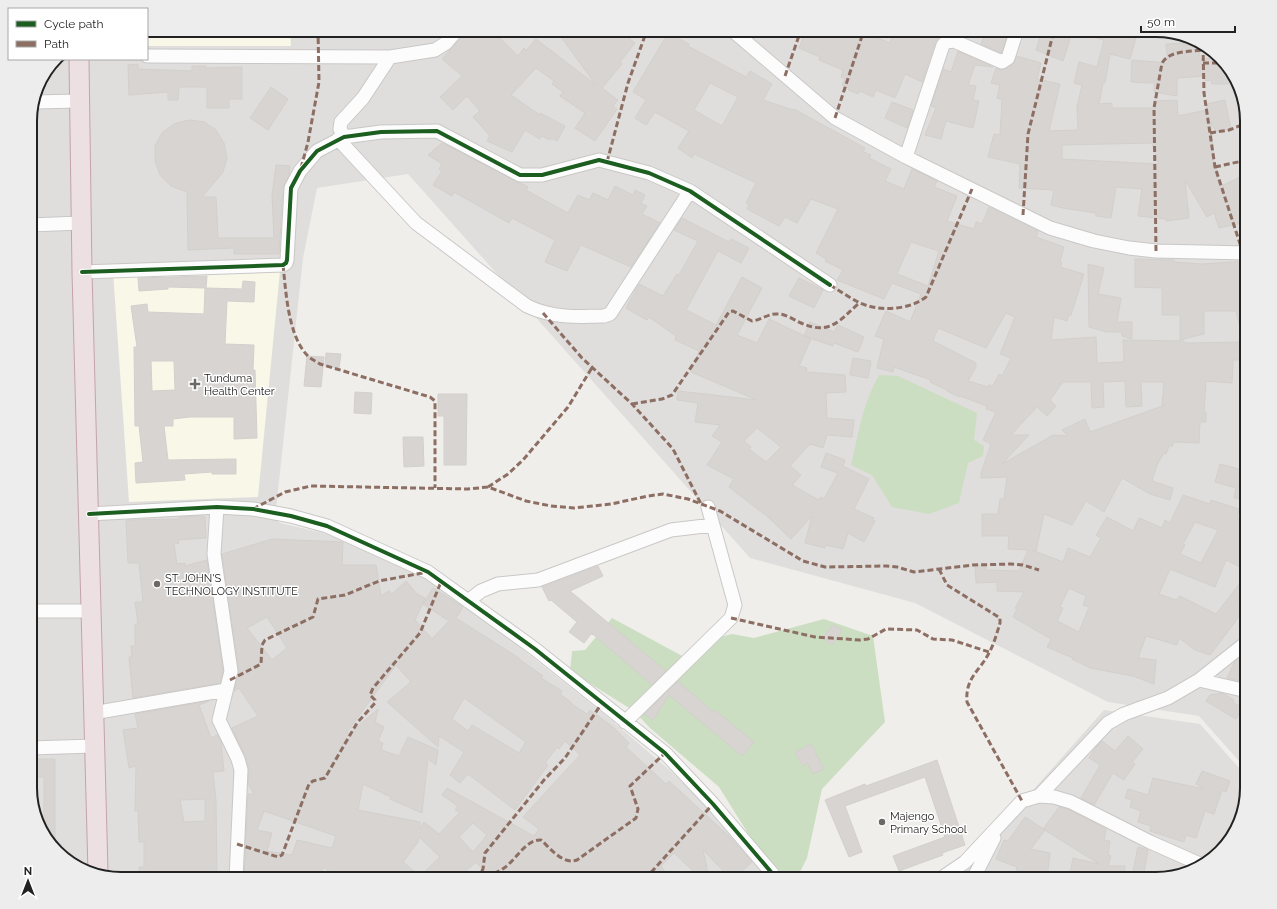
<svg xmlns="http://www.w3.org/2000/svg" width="1277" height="909" viewBox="0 0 1277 909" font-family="Raleway,sans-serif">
	<rect width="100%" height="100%" fill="#f0eeeb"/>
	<path fill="#dfdedc" d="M147,30H1157L1211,49L1238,80L1247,120V770L1199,716L1108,702L915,603L750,558L408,174L317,188L303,258L275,519L280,523L345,538L400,561L512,641L610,719L673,773L743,841L767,879H120L66,860L42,834L30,794V114L39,81L56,59H147Z
		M1104,710L1200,724L1247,777V789L1228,843L1197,870L1156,879H954Z"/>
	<path fill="#f8f7e8" d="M147,30H290L291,46H147Z
		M280,271L258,497L129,502L113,272Z"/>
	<path fill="#cbdec1" d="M879,375L898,376L977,413L974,440L984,446L983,456L968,463L959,503L929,514L892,507L872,475L851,465C859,432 862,406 879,375Z
		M612,618L686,658L705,653L717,638L732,634L754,638L824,619L873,636L885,722L822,789L807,858L798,876L781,879L754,843L719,787L650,728L634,711L570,671L572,651L585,650Z"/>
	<path fill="#d7d4d2" stroke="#d3d0cc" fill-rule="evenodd" d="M465,30H487L497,38L498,36L518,56L524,48L526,51L536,39L596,85L556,30H619L635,43L620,62L622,64L602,88L618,100L613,106L617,109L595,141L575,128L585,113L560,96L563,92L552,84L554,81L536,68L511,95L540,115V113L565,126L557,141L551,138L550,140L541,136L540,139L525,130L512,152L487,141L490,136L473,117L480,111L467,96L453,110L440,97L462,76L442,59L463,35Z
		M806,30H839L857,37L860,31L890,43L894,30H943L935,42L922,82L905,74L895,98L876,90L873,97L860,91L858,94L848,90L849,88L842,85L845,79L841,77L843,70L819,60L820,57L799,48Z
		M987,30H1009L1001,53L981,44Z
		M1042,30H1073L1063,61L1036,50Z
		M1080,30H1121L1137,34L1130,59L1110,54L1105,83H1103L1099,104L1112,103V108H1155L1154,101L1177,100L1178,116L1207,110L1206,104L1225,100L1231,129L1216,132L1211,122L1214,165L1216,164L1219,187L1247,174V222L1219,228L1214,213L1207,217L1185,180L1189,218L1166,221V219L1138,216L1142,189L1116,187L1111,218L1096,216V213L1063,208L1051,205L1054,190L1019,188L1020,164L988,157L994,134L1000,135L1002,100L997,98L1000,85L991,83L996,68L1002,70L1006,69L1013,64L1017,56L1041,63L1037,79L1060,84L1049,131L1078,130L1077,107L1082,85L1074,83L1079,62L1097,67L1104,40L1079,33ZM1152,143L1158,164L1062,159V145Z
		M668,33L689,44L688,46L746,77L750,71L772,84L763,100L793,110L794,109L865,148L863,152L871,155L869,158L891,169L885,181L904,189L912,169L937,181L934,187L957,196L947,221L974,229L976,222L982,224L989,207L1038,231L1036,237L1064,247L1060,262L1062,263L1060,267L1084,274L1071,315H1069L1067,321L1054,317L1051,340L1096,337L1097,363L1124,362L1123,340L1184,341V343L1247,342V354H1244V360H1233L1232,383L1206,381L1204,412H1206V422H1200L1199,443L1173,442V446H1169L1166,454L1164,453L1157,465L1152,481L1173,488L1170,500L1150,494L1122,478L1104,512L1086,501L1072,525L1044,514L1036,551L1032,550L1063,562L1068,548L1090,557L1101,538L1096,535L1107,517L1133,531L1139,518L1162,528L1165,520L1170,523L1183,495L1210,504L1211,500L1239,509L1237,519L1247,522V570L1226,560L1215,587L1170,569L1159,594L1176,600L1180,596L1216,614L1244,578L1247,579L1237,603L1245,609L1210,655L1195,650L1179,638L1177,645L1146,636L1138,658L1156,660L1154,684L1133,676L1090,668L1072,659L1073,658L1047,647L1051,639L1013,617L1017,609L1015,608L1024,592L997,591V582L976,583L975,566H986V570L1019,571L1028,550L1008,549L1009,536H982V514H998L1000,499H1004L1007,477L981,478V473L991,444L983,440L996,412L986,409L987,406L960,396L959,397L947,391V390L930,382L931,380L894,367L893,372L877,368L884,339L875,336L886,311L910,322L921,294L892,283L884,299L837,280L843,270L825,261L826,259L816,253L838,209L811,199L797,223L785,217L779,226L747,209L749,205L746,203L756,183L694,154L692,158L678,148L689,131L655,112L646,125L635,118L646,100L633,92ZM710,83L738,97L722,126L694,110ZM911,242L939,251L928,286L897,274ZM1006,313L1015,317L1000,354L1011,358L1002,376L999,374L993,386L989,385L988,387L968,381L976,367V363L933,341L938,328L986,348ZM1125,381L1126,407L1142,406L1141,382H1164L1162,405H1165L1090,432L1085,419L1062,430L1068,436L1053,435L1002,464L1029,435H1011L1037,407L1047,416L1056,406L1050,400L1063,382H1091L1092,408L1104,407L1103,382ZM1195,522L1218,530L1201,563L1180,554L1185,545L1183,544ZM1069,588L1086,596L1083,605L1089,607L1079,632L1057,621L1063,608L1060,607Z
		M1184,43V45L1199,44L1200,59L1219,58L1238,80V84H1212L1211,80L1205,81V76L1177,78V96L1154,92V83L1131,82L1132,60L1168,63L1166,44Z
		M958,51L993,67L975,65L968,85L976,86L973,100L979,101L973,128L946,121L941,139L925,135L936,108L931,106L943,69L951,72Z
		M138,64V69L192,71V66H206V68L242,67V99H229V108H207V87H179L178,100H168V92L129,95L128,65Z
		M271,87L288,99L268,130L250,118Z
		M892,102L913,110L907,128L885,118Z
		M189,120L204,122L216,130L224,143L227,158L223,172L202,197H216L218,238H274L272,196L276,165L290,166L289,175L283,188L279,254H234V248L188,250L187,192L171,186L160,175L155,161V146L162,133L174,124Z
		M442,143L520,183L528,187L526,190L568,213L578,195L589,200L593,193L608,200L615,186L633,195L635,190L645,195L641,203L647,206L642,214L660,223L631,267L581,245L567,271L545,262L555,240L512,218L509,223L454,192L452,196L433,185L442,171L439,169L442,164L428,155Z
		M682,218L729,242L731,239L749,248L741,263L718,251L686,310L716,325L742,277L762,288L737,335L757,343L769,319L811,339L799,366L807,368L806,372L845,375L846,392L826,393L827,418L854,420L852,437L827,435L823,448L810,444L790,466L801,475L792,485L819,500L821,497L824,499L838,473L821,467L826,453L845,460L843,466L869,479L854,509L874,518L873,520L875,521L864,542L848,533L843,549L826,545L825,548L805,543L812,516L791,539L769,518L729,487L734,479L707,465L722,442L712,436L720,425L695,422L698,403L677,400L678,391L757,400L691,372L699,351L675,340L676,336L649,317L647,320L626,308L639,284L663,296L677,274L679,275L698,241L674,230ZM757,428L781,447L766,462L749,449L751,447L744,441Z
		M1135,259L1174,260V262L1202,264L1247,261V338L1243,339L1236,311H1204V334L1180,340V315H1162V288L1135,287Z
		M1088,264L1104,268L1098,294L1121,298L1117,322H1132V339L1122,336V332H1107L1089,327Z
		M207,276L206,288L242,289L243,281L255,282L254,302L227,301L225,344L254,345L253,370H255L257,438L234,439V417H190L173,419V426H164L168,460L236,459V474H212V472L184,474L185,480L136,483L135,463L143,462L139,426H135L134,347H137L131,306L147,304L148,312L204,314L205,288L168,287V289L139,291L138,278ZM151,361H174L175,390L152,391Z
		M799,278L823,290L814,308L789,296Z
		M810,322L834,332L838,325L864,337L858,352L834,343L833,346L804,336Z
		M326,353L341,354L339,368L325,366Z
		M307,356L324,357L321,387L304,386Z
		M853,358L871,361L868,378L850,375Z
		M355,392L372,393L371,414L354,413Z
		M438,394H467L466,465H444V416H438Z
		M403,437H423L424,466L404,467Z
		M1220,464L1247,471V500L1234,498L1236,488L1215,482Z
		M201,516L205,517L206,538L178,540L179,543L174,544L177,564L185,563V566L207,560L223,671L220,683L133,698L129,657H132L131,646H135V624H138L135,602H143L139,563H128L126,520L179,519V517Z
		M272,539L343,542L342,565H376L381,596L389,591L392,594L406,581L417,594L425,598L415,620L432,639L449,621L423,604L433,588L463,607L456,618L519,658V659L543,676L541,678L562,691L560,694L572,703V704L587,714L590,710L613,727L629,743L626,747L666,784L669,781L731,838L752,862L734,879H731L703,850L709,877L698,879H676L693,871L674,853L661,866L670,879H492L476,862L457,879H346L339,875L337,877L323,867L321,879H244L248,794H254L248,784L249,770L246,757L232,728L258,716L239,688L234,691L239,670L222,554ZM267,617L287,648L272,660L247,628ZM396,665L411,682L387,702L438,747L439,736L464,752L450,775L460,783L468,774L515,810L548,765L545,763L557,747L559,749L565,741L580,755L523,817L539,829L534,836L447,788L442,795L458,806L455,810L460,812L439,834L424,822L420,829V822L358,810L363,784L391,797L390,799L422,813L428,759L436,765L438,750L408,737L399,756L381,750L383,743L378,741L384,727L375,722L378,709L349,734L347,732ZM464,698L526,742L519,753L472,725L468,731L452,719ZM264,811L336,836L332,848L297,840L292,855L267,851L272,833L257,830ZM473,823L487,835L473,852L459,837ZM419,837L440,857L420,876L403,862L418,842Z
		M598,566L603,576L570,591L666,671L652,685L594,635L591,634L584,643L569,632L577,622L551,600L549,601L542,587Z
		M833,625L842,630L832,645L823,638Z
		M1243,656L1247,657V683L1227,678L1235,661Z
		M678,681L713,712L715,710L754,742L742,756L669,695L653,720L644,714Z
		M1222,693L1234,700L1233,702L1242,708L1236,719L1206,701L1210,695Z
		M209,701L199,705L211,738L217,735L221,742L224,771L213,772L216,801L217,879H140L139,867H144V842H139L138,811H135L136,766L129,768L123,730L138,728L135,714ZM205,799V821L184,822L180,800Z
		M1128,736L1143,749L1132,762L1135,764L1124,780L1113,773L1094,805L1081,798L1100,765L1089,758L1096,747L1102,741L1115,751Z
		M811,744L824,769L813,774L807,763L803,766L795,752Z
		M37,759H55V849L44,836V777H37Z
		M937,760L965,845L942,853L943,855L899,871L893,856L945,837L925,777L845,806L862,852L849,857L825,800L865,784L866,786Z
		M1202,771L1230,781L1226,792L1222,790L1214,814L1205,811L1196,838L1186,835L1184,842L1150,831L1151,826L1138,822L1141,811L1130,807L1132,800L1125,798L1128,789L1148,795L1153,778L1204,789L1196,784Z
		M1059,807L1068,809L1106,829L1104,840L1110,841L1108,855L1111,856L1108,866H1125L1124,879H1069L1073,858L1099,864L1043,829Z
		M1025,817L1045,830L1031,849L1050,853L1047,879L1016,870L1017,867L996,859L1004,840L1008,841Z
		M1138,847L1148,850L1144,873L1133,871Z"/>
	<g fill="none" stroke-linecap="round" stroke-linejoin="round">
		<defs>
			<path id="minor" d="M732,30L835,118L906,157L1050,228L1094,241L1129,248L1156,251L1247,253
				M147,56L390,57L435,50L446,43L457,30
				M33,102L80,101
				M344,137L340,129L341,122L363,98L390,57
				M338,139L416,223L527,306C552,318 577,317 604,316L610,314L690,191
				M906,157L943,45L946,42L954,41L1002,62L1008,58L1017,30
				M30,225L81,223
				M82,272L283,265L286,263L287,260L291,188L300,171L317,151L344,137L381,132L437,131L520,175H542L599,160L649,173L690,191L830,285
				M217,507L214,554L231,671L219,720L238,759L241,770L236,879
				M89,514L217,507L253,509L291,516L327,526L428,572L535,649L665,753L713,804L777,879
				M468,601L481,591L498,584L538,580L671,530L713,525
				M30,611H91
				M1199,680L1247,691
				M93,713L226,690
				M625,722L731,618L735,605L708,507
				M30,748L94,746
				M1039,796L1108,723L1124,714L1168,698L1199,680L1247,642
				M940,879L965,862L1022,801L1039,796L1054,797L1071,802L1150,842L1202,865
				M973,879L994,838"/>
			<path id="highway" d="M79,59L82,272L98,872"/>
		</defs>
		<use href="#minor" stroke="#c9c8c7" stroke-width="15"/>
		<use href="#highway" stroke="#c5a2ac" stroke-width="21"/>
		<use href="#minor" stroke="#fdfcfc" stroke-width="13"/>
		<use href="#highway" stroke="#ece0e2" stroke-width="19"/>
		<path stroke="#8d6e63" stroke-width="3" stroke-dasharray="6 3" stroke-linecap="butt" d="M1203,46L1204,93L1215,167L1243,253
			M1203,63H1224
			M785,76L801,30
			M835,118L864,30
			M1210,133L1229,130L1247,123
			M607,162L628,83L647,30
			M1215,167L1247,160
			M301,168L308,142L319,82L318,30
			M1023,215L1028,134L1054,30
			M1156,251L1154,108L1162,63C1170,50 1190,52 1203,50
			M283,265C286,292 288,335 307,355C310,359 316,361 320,364L430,397L435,401V488
			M830,285C840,291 850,298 860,303C880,312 909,310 926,297L972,189
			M543,313L582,358L632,404L673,449L701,504
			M632,404L662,399L672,395L729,312L733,311L752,321C761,320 769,313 778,314C786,314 794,320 801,323C830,336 840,320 859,303
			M488,487L508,474L523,460L568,407L593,366
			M253,509L285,492L311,486L468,489L488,487L526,501L551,506L574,508L611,504L648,496L663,494L688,499L720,511L803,561L825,567L886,566L897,567L914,572L973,565L1011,564L1023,565L1039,570
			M939,569L947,585L1000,618V623C997,633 994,644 989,653C979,672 965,678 967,702L1022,801
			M731,618L815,637L860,640L868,639L886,629L917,630L933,639L952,640L989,652
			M230,680L261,664L262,645L265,640L313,617L318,599L345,595L379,581L428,572
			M237,844L278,857L282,855L309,784L313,781L325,778L357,723L375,703V700L370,695L373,688L420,633L441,582
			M477,879C486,876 496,874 504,868C516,860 526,839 541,840C551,849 563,865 577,860L636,818L638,809L630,786L665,753
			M477,879L483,869L485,853L544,780L565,758L602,703
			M645,879L713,804"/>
		<defs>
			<path id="cycleway" d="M82,272L283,265L286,263L287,260L291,188L300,171L317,151L344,137L381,132L437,131L520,175H542L599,160L649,173L690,191L830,285
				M89,514L217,507L253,509L291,516L327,526L428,572L535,649L665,753L713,804L777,879"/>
		</defs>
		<use href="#cycleway" stroke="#fff" stroke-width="6"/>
		<use href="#cycleway" stroke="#1b5e20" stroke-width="4"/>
	</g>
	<g fill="#6a6968" stroke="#fff" stroke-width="1.5">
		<path d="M193 378h4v4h4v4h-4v4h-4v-4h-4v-4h4z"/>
		<circle cx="157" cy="584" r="4"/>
		<circle cx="882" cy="822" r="4"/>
	</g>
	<g text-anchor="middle" stroke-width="3" stroke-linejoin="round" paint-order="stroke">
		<g font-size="11" fill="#222" stroke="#fff" text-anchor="start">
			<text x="204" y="382">Tunduma<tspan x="204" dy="13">Health Center</tspan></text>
			<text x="165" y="582">ST. JOHN'S<tspan x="165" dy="13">TECHNOLOGY INSTITUTE</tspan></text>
			<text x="890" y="820">Majengo<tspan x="890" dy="13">Primary School</tspan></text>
		</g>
	</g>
	<path d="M0 0H1277V909H0ZM121 37H1156A84 84 0 0 1 1240 121V788A84 84 0 0 1 1156 872H121A84 84 0 0 1 37 788V121A84 84 0 0 1 121 37Z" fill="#ededed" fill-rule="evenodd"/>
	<path fill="none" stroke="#222" stroke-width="2" d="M121 37H1156A84 84 0 0 1 1240 121V788A84 84 0 0 1 1156 872H121A84 84 0 0 1 37 788V121A84 84 0 0 1 121 37Z"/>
	<rect x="8" y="8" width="140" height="52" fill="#ffffff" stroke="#a7a7a7"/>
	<rect x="16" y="21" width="20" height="6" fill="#1b5e20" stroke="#a7a7a7"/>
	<text x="44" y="28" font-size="12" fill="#222222">Cycle path</text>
	<rect x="16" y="41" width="20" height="6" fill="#8d6e63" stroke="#a7a7a7"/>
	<text x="44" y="48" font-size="12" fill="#222222">Path</text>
	<g transform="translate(28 881)" stroke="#ffffff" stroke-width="3" paint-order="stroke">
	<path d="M0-3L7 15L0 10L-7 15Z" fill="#222222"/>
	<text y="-6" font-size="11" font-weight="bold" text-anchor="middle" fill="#222222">N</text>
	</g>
	<path d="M1141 26v6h94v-6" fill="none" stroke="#222222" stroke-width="2"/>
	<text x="1147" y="26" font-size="12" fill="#222222" stroke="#ffffff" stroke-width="3" paint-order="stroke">50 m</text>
</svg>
